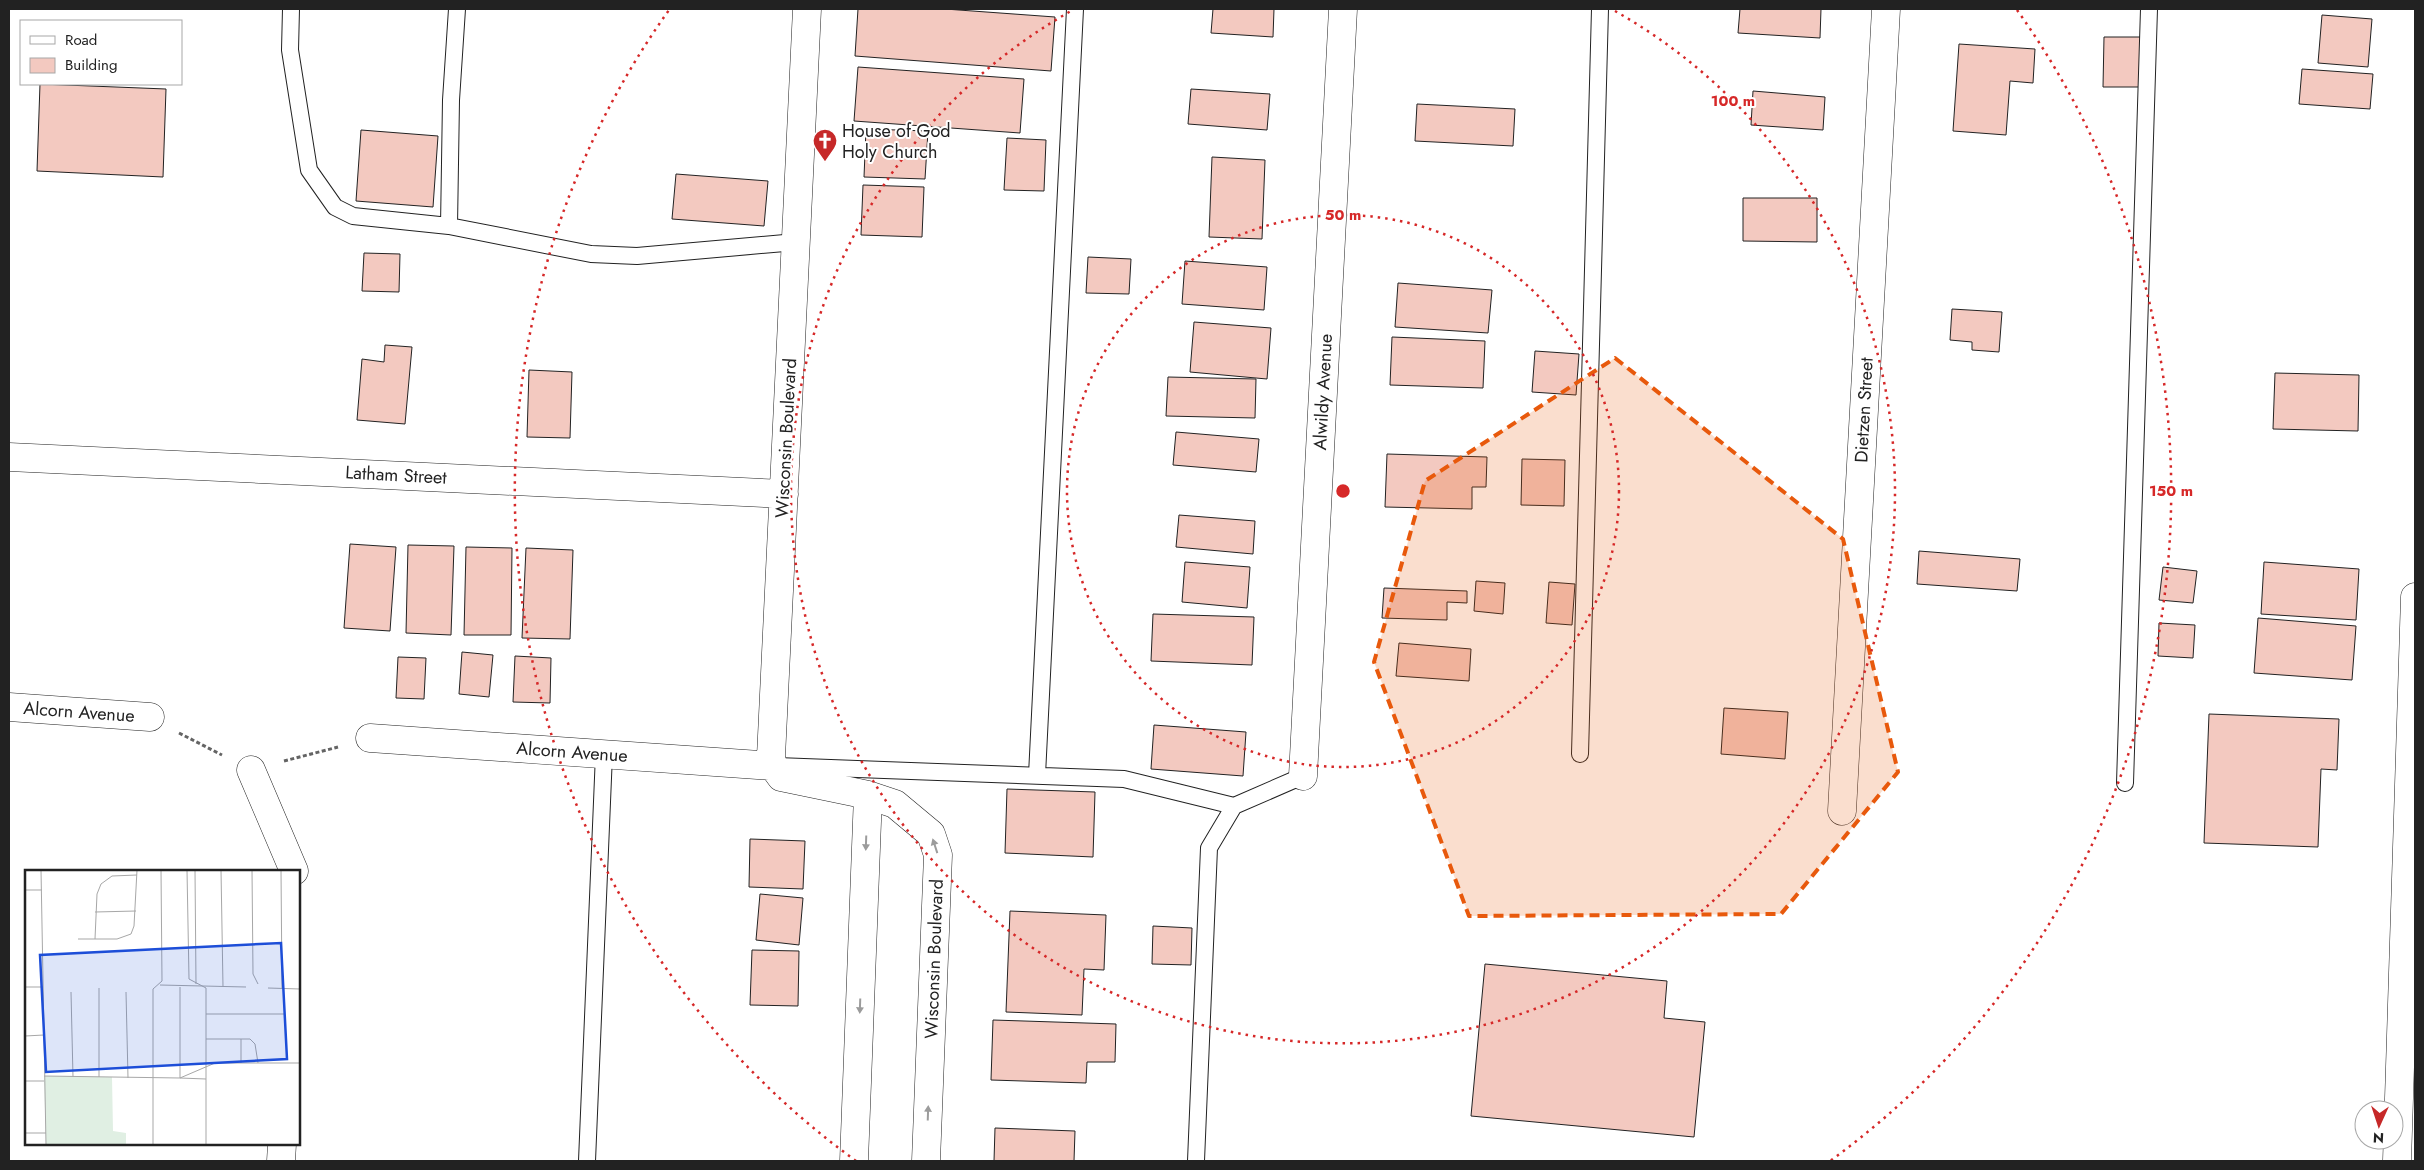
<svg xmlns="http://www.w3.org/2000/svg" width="2424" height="1170" viewBox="0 0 2424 1170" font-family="Jost,sans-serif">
	<rect width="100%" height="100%" fill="#fff"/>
	<path fill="#f3c9c0" stroke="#222" d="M858,9H945L1055,17L1051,71L855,56Z
		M1213,9H1274L1273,37L1211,33Z
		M1740,9H1821L1820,38L1738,33Z
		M2322,15L2372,19L2368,67L2318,63Z
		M2104,37H2142L2141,87H2103Z
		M1959,44L2035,49L2033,83L2010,81L2006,135L1953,131Z
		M858,67L1024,79L1020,133L854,121Z
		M2302,69L2373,74L2370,109L2299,104Z
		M40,84L166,89L163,177L37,171Z
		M1191,89L1270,94L1267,130L1188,124Z
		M1753,91L1825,97L1823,130L1751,125Z
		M1417,104L1515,109L1513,146L1415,141Z
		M866,129L928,131L925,179L864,177Z
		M361,130L438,136L433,207L356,201Z
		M1007,138L1046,140L1044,191L1004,190Z
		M1212,157L1265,160L1262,239L1209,237Z
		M676,174L768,181L764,226L672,219Z
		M863,185L924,187L922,237L861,235Z
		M1743,198H1817V242L1743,241Z
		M364,253L400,254L399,292L362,291Z
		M1088,257L1131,259L1129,294L1086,293Z
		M1185,261L1267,267L1264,310L1182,304Z
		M1398,283L1492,290L1488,333L1395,327Z
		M1952,309L2002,312L1999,352L1972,350V342L1950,340Z
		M1194,322L1271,328L1267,379L1190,372Z
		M1392,337L1485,341L1483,388L1390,385Z
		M385,345L412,347L405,424L357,420L362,359L384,362Z
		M1535,351L1579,354L1576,395L1532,392Z
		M529,370L572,372L570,438L527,437Z
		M2275,373L2359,375L2358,431L2273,429Z
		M1168,377L1256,379L1255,418L1166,416Z
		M1176,432L1259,439L1256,472L1173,465Z
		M1387,454L1487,457L1486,487H1472V509L1385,507Z
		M1522,459L1565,460L1564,506L1521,505Z
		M1179,515L1255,521L1253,554L1176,547Z
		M350,544L396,547L390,631L344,628Z
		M408,545L454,546L451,635L406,633Z
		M466,547L512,548L511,635H464Z
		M526,548L573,550L570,639L522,638Z
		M1919,551L2020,559L2017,591L1917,584Z
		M1185,562L1250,567L1247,608L1182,602Z
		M2264,562L2359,569L2356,620L2261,614Z
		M2163,567L2197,571L2193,603L2159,600Z
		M1476,581L1505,583L1503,614L1474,611Z
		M1549,582L1575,584L1572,625L1546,623Z
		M1384,588L1467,591V603L1447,602V620L1382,618Z
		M1153,614L1254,617L1252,665L1151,661Z
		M2258,618L2356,626L2352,680L2254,673Z
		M2159,623L2195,625L2193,658L2158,656Z
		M1399,643L1471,649L1469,681L1396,676Z
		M462,652L493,655L489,697L459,694Z
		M515,656L551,658L550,703L513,702Z
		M398,657L426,658L424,699L396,698Z
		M1724,708L1788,712L1785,759L1721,754Z
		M2209,714L2339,719L2337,770L2321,769L2318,847L2204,843Z
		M1154,725L1246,732L1243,776L1151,769Z
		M1007,789L1095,792L1093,857L1005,853Z
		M750,839L805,841L803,889L749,887Z
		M760,894L803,898L799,945L756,940Z
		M1010,911L1106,915L1104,970L1084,969L1082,1015L1006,1012Z
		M1153,926L1192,928L1191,965L1152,964Z
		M752,950L799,951L798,1006L750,1005Z
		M1485,964L1667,981L1664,1018L1705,1022L1694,1137L1471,1116Z
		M993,1020L1116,1024L1115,1062H1087L1086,1083L991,1080Z
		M995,1128L1075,1131L1074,1161H994Z"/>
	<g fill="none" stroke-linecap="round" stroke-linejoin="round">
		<defs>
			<path id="service" d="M291,9L290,50L309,170L335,207L353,216L449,226L451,100L457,9
				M449,226L591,254L637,256L796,242
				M1580,754L1600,9
				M777,766L1124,779L1234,806
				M1037,775L1075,9
				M2125,783L2149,9
				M587,1161L604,754
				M1196,1161L1209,848L1234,806L1303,776"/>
			<path id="minor" d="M807,9L771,757L773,766L781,777L868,795L895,804L931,834L938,855L926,1161
				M9,457L784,494
				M9,707L150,717
				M370,738L773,766
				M251,770L294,871
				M1303,776L1343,9
				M1842,811L1886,9
				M281,1161L282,1144
				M854,1161L868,795"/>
			<path id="tertiary" d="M2397,1161L2415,597"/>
		</defs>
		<use href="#service" stroke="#222" stroke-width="18"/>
		<use href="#minor" stroke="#222" stroke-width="29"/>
		<use href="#tertiary" stroke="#222" stroke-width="29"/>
		<path stroke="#646464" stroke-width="3" stroke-dasharray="4 2.5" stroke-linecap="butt" d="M179,733L222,755
			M284,761L338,747"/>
		<use href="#service" stroke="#fff" stroke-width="16"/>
		<use href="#minor" stroke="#fff" stroke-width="28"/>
		<use href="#tertiary" stroke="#fff" stroke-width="28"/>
	</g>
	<defs><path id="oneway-solid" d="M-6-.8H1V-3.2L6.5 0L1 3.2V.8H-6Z" transform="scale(1.25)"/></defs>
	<g fill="#9c9c9c">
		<use href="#oneway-solid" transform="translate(866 843) rotate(92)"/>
		<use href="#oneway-solid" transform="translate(935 846) rotate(-108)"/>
		<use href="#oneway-solid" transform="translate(860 1006) rotate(92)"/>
		<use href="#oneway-solid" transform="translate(928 1113) rotate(-88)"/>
	</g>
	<path fill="#e8590c" fill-opacity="0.2" stroke="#e8590c" stroke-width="4" stroke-dasharray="10 6" stroke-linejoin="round" d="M1615,358L1843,539L1898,772L1781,914L1469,916L1374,662L1425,481Z"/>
	<g fill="none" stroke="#d62828" stroke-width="2.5" stroke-dasharray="2.5 5">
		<circle cx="1343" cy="491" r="276"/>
		<path d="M1615 11A552 552 0 1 1 1071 11"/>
		<path d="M856 1161A828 828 0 0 1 669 10M2017 10A828 828 0 0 1 1830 1161"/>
	</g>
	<defs>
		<symbol id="church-pin" viewBox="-11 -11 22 30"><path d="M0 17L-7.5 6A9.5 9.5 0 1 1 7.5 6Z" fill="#c62828" stroke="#fff"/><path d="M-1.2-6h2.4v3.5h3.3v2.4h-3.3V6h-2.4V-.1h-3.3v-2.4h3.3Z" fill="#fff"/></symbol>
	</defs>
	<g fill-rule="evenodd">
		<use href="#church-pin" x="811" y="127" width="28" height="38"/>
	</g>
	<g text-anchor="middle" stroke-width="4" stroke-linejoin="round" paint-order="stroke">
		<g font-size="18" fill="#222" stroke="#fff" text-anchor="start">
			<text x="842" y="137">House of God<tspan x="842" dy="21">Holy Church</tspan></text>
		</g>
		<g font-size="18" fill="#222" stroke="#fff">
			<text transform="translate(1323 392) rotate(-87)" y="6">Alwildy Avenue</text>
			<text transform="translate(1864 410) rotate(-87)" y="6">Dietzen Street</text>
			<text transform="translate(786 438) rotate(-87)" y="6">Wisconsin Boulevard</text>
			<text transform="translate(396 475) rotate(3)" y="6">Latham Street</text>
			<text transform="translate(79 712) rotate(4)" y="6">Alcorn Avenue</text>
			<text transform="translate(572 752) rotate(4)" y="6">Alcorn Avenue</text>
			<text transform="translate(934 959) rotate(-88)" y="6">Wisconsin Boulevard</text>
		</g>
	</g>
	<g transform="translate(25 870)">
		<rect width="275" height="275" fill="#fff"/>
		<path d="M19,206L87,207L88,261L101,263V275H21Z" fill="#e0efe3"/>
		<path fill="none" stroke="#a7a7a7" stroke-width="1" d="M16,0L21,275M162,0L164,109L181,118V275M170,0L171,114M196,0L198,117M227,0L228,104L233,114M256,0L257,119M0,20H17M70,42L111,41M53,69H92L106,64L109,56L112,0M70,69L72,24L76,14L87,6L112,5M135,115L221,117M0,117H18M155,117V208L181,209M243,118L275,119M46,122L48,207M101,122L103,208M181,144H260M0,166L19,165M181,169H216M216,193V169H225L230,174L233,193M19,206L155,208L190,193H275M74,207V118M0,211H19M0,263H21M128,275V119L137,111L136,0"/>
		<path fill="#1d4ed8" fill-opacity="0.15" stroke="#1d4ed8" stroke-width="2.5" d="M256,73L262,189L21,202L15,85Z"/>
		<rect width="275" height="275" fill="none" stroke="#222" stroke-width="2.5"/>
	</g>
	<circle cx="1343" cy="491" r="8" fill="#d62828" stroke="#fff" stroke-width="2.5"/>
	<g font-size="15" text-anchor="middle" font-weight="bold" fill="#d62828" stroke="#fff" stroke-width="4" stroke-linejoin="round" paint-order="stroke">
		<text x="1733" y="106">100 m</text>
		<text x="1343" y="220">50 m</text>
		<text x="2171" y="496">150 m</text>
	</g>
	<rect width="2424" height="1170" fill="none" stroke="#222222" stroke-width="20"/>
	<rect x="20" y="20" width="162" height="65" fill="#ffffff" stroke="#a7a7a7"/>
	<rect x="30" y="36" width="25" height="8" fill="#ffffff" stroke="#a7a7a7"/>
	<text x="65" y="45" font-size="15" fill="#222222">Road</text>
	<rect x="30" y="58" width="25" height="15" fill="#f3c9c0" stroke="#a7a7a7"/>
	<text x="65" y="70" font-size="15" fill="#222222">Building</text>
	<g transform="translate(2379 1125) rotate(183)"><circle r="24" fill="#ffffff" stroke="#a7a7a7"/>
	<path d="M0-4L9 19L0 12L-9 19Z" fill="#c62828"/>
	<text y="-8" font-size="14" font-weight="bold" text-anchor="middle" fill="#222222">N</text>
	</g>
</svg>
